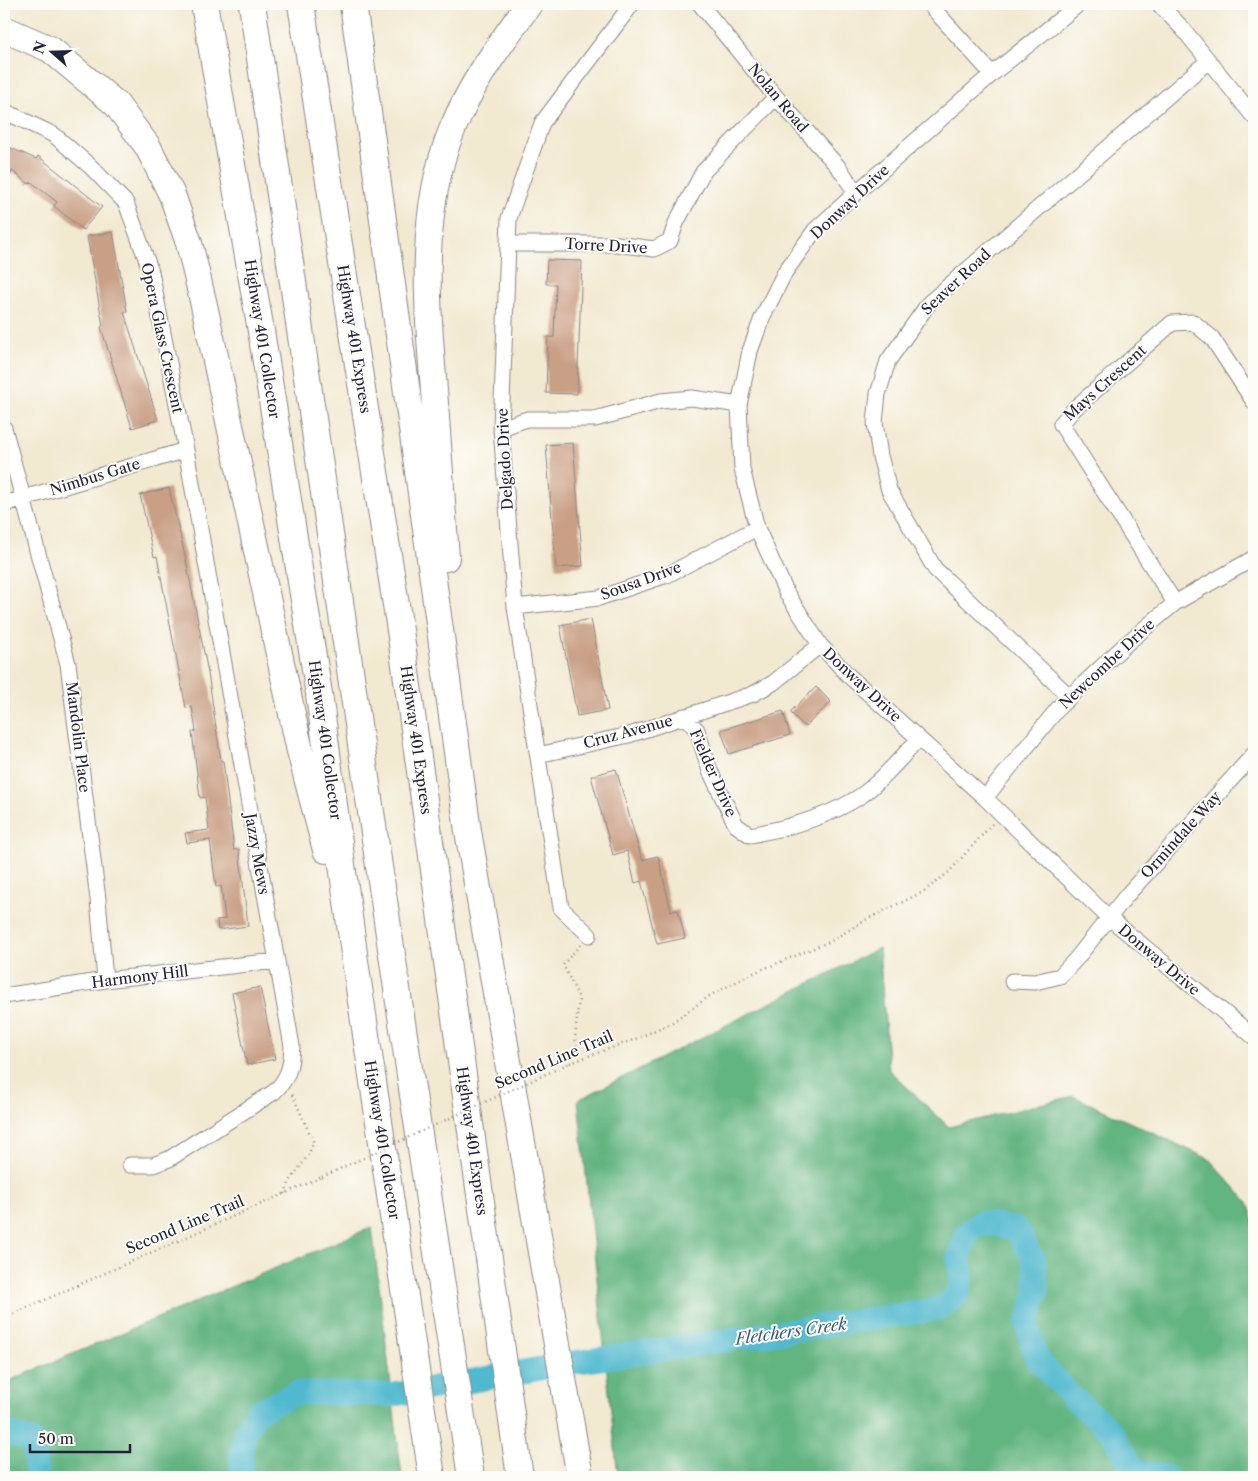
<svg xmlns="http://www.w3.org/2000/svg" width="1258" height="1481" viewBox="0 0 1258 1481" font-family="'Libre Caslon Text',serif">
	<rect width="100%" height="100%" fill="#fdfcf7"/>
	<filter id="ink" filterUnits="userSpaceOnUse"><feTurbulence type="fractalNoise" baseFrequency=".02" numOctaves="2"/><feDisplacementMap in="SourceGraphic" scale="10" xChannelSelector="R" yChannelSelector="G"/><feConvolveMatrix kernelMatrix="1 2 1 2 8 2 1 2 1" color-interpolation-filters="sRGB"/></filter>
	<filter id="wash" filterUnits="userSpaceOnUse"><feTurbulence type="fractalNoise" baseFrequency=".0096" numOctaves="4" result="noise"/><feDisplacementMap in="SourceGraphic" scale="20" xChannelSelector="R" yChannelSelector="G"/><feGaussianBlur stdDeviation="1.12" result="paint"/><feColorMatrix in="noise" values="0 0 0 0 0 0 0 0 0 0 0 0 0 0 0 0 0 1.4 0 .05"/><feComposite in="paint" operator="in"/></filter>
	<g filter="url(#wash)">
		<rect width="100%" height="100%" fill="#f2e9d1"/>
		<path fill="#62b480" stroke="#426b5e" d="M879,948L889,1070L949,1127L1073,1096L1209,1159L1248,1202L1254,1222V1477H618L578,1100Z
			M372,1227L402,1477H4V1383Z"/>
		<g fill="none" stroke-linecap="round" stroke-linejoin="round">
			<path stroke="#51b9cf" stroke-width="24" d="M4,1435L8,1433L33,1442L37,1477
				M243,1477L241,1458L245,1432L258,1411L297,1393L392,1395L577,1362L939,1309L957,1296L962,1278L958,1259L969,1231L982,1222L1016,1229L1034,1260L1037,1292L1027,1324L1036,1358L1073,1398L1110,1430L1135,1471L1167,1477"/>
		</g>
		<g id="blocks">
			<path fill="#c99f85" d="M4,145L36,159L38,156L102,207L83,230L54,206L57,202L31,182L29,184L12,171L4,191Z
				M113,232L127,311L124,312L158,420L132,428L101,327L103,326L87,236Z
				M547,260L582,261L577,394L546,393L548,337H554L556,284H546Z
				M573,443L583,566L556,568L546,445Z
				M169,488L186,560L208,673L221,761H223L234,850L239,849L248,926L218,930L217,920L225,919L221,886L216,887L210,840L187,843L185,833L209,830L205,797L200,798L192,732L196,731L192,707L186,708L157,556L154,557L140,495Z
				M591,619L608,710L577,716L560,625Z
				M816,687L831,702L805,727L790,712Z
				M783,711L790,735L729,754L721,730Z
				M616,769L642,860L658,856L671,911L678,910L685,938L657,944L641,881L635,883L627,851L613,855L591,776Z
				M260,987L275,1059L247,1065L232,993Z"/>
		</g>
	</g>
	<g filter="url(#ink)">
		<use href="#blocks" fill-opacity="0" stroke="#8a8686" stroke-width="1"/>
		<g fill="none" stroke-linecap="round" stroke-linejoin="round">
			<defs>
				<path id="minor" d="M700,4L776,97L840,169L856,193
					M929,4L992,74
					M1079,4L992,74L856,193L815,230L785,272L762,318L750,351L739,405L742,469L757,528L786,592L820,645L849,676L985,798L1108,917L1254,1037
					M1159,4L1183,29L1254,117
					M4,111L54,135L91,167L126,203L151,272L186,450L292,1046C291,1066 289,1078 274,1092L169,1159L153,1165H130
					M508,244H617L654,249L670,241L676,223L703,172L776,97
					M4,428L68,664L98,899L105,980
					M501,428L527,419H595L661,401L692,398L739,405
					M4,504L186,450
					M1175,603L1061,424L1074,409L1172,323L1193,322L1212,338L1254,402
					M515,607L599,598L667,575L757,528
					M1070,697L935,569L889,490L880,456L875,423L878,394L888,361L929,303L1207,62
					M684,716L697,730L710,771L736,825L750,835C788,828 830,817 862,795C882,781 902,756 919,739
					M538,755L629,735L753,694L773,683L820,645
					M985,798L1060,706L1126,644L1175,603L1254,558
					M589,935L561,908L515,607L501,428L509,218L542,123L632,4
					M1012,981L1035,982L1060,976L1076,959L1127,895L1254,754
					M4,996L105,980L276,961"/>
				<path id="motorway" d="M204,4L261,331L319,694L355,961L432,1477
					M252,4L400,1009L471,1477
					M301,4L400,630L520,1477
					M353,4L468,831L580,1477
					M4,29L50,49L116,104L148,147L172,195L189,243L204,305L300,751L326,850
					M446,558C442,506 439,455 435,403C428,313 417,216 452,130C471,83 500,44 529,4"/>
			</defs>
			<use href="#minor" stroke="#8a8686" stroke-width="17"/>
			<use href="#motorway" stroke="#8a8686" stroke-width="28"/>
			<path stroke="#8a8686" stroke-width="2.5" stroke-dasharray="1 4" stroke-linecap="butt" d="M580,945L563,965L579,998L575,1038L580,1059
				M570,1063L638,1038L671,1023L711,995L751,974L831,941L867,919L923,892L949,872L992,824
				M285,1194C290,1173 310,1161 313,1141L292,1094
				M4,1318L322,1177"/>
			<use href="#minor" stroke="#fff" stroke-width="15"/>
			<use href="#motorway" stroke="#fff" stroke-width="26"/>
			<path stroke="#8a8686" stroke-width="2.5" stroke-dasharray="1 4" stroke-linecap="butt" d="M322,1177L570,1063"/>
		</g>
	</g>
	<g text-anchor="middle" stroke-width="4" stroke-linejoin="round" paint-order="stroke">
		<g font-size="15" fill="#22223b" stroke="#fdfcf7">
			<text transform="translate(778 98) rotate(50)" y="5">Nolan Road</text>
			<text transform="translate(850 202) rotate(-43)" y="5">Donway Drive</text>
			<text transform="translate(606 246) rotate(3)" y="5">Torre Drive</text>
			<text transform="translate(956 282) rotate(-43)" y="5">Seaver Road</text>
			<text transform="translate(162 338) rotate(78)" y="5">Opera Glass Crescent</text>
			<text transform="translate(262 339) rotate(81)" y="5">Highway 401 Collector</text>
			<text transform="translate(354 339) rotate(81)" y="5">Highway 401 Express</text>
			<text transform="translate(1105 383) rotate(-42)" y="5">Mays Crescent</text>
			<text transform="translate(505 459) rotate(-93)" y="5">Delgado Drive</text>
			<text transform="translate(95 477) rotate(-17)" y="5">Nimbus Gate</text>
			<text transform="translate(641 581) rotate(-20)" y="5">Sousa Drive</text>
			<text transform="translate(1107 664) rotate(-43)" y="5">Newcombe Drive</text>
			<text transform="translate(862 685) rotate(43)" y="5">Donway Drive</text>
			<text transform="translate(628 732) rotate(-15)" y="5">Cruz Avenue</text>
			<text transform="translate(78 737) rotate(83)" y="5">Mandolin Place</text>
			<text transform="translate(325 740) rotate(82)" y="5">Highway 401 Collector</text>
			<text transform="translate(416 740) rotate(82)" y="5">Highway 401 Express</text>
			<text transform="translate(713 773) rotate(66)" y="5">Fielder Drive</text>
			<text transform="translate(1181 835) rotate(-48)" y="5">Ormindale Way</text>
			<text transform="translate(257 854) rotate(80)" y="5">Jazzy Mews</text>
			<text transform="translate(1159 960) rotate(40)" y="5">Donway Drive</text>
			<text transform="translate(140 977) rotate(-7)" y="5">Harmony Hill</text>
			<text transform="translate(554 1060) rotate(-23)" y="5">Second Line Trail</text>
			<text transform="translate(382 1140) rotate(81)" y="5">Highway 401 Collector</text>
			<text transform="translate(472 1141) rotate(82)" y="5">Highway 401 Express</text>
			<text transform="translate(185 1225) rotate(-23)" y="5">Second Line Trail</text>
		</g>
		<g font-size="16" font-style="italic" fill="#355e76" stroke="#fdfcf7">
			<text transform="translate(791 1331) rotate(-8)" y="6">Fletchers Creek</text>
		</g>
	</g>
	<rect width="1258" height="1481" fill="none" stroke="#fdfcf7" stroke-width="20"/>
	<g transform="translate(52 52) rotate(290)" stroke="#fdfcf7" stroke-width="4" paint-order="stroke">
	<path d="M0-4L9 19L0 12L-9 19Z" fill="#22223b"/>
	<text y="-8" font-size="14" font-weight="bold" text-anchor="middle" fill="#22223b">N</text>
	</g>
	<path d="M30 1444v8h100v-8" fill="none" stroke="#22223b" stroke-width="2.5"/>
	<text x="38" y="1444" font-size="15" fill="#22223b" stroke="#fdfcf7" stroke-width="4" paint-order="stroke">50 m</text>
</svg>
